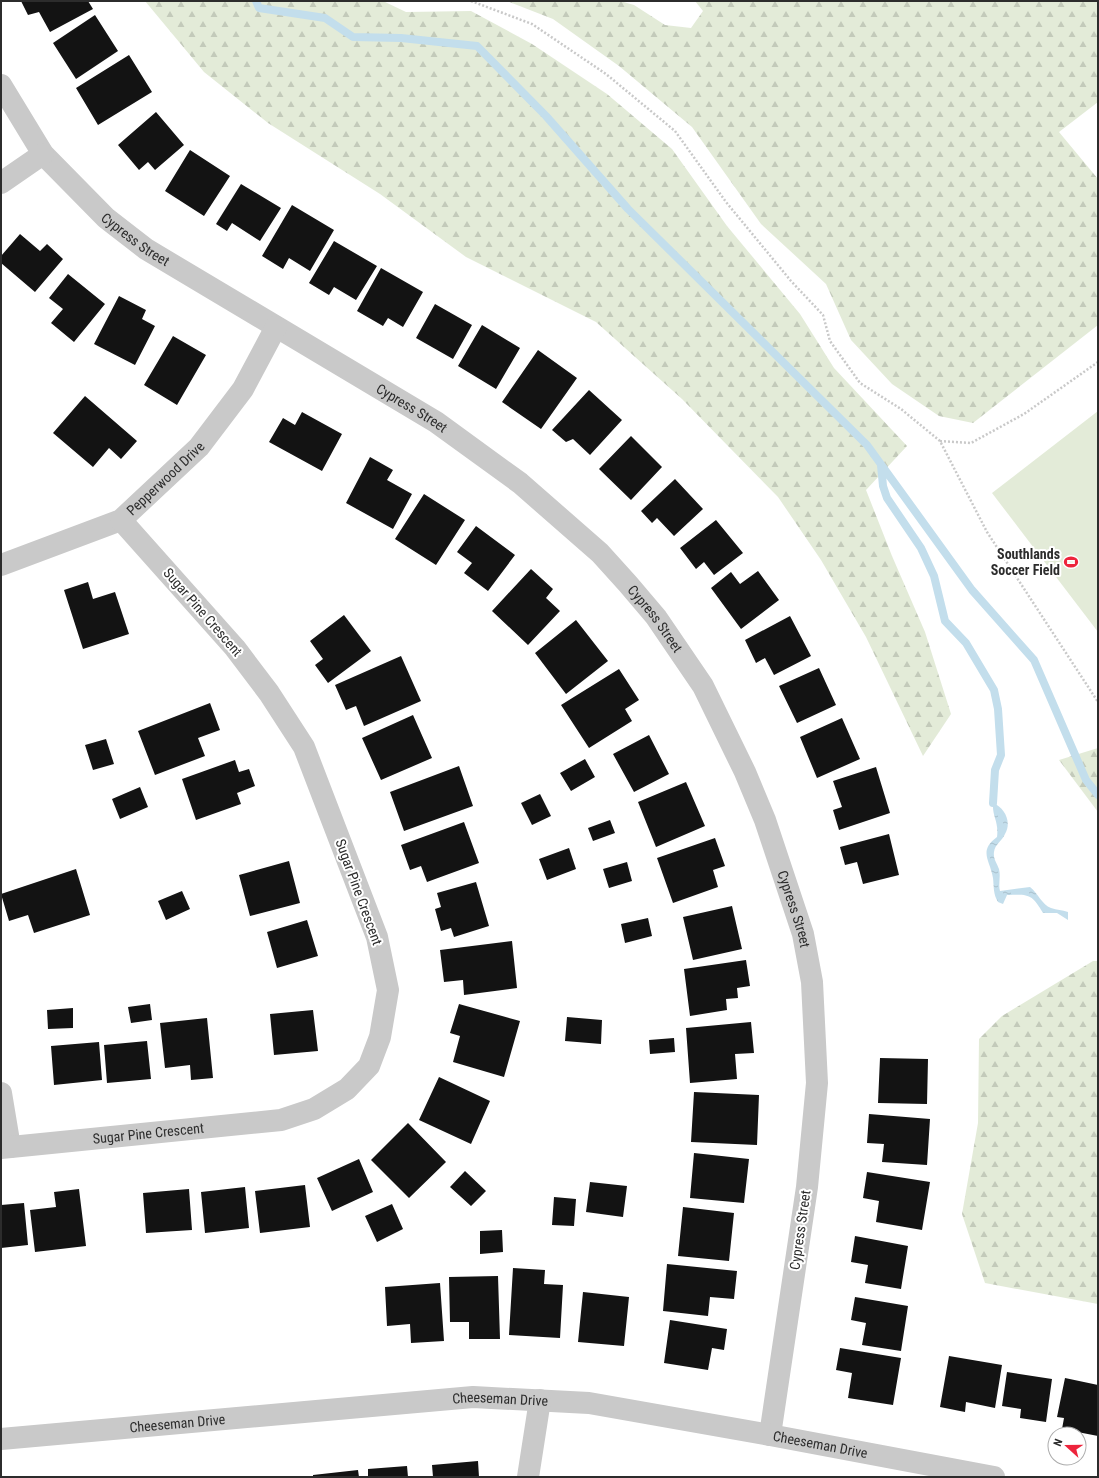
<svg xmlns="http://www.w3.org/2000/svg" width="1099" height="1478" viewBox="0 0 1099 1478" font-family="'Roboto Condensed',sans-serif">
	<defs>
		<pattern id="forest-firs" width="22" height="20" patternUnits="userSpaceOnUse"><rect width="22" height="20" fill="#e3ebd8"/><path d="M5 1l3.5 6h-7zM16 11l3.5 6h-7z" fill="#c3caba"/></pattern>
		<pattern id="water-ripples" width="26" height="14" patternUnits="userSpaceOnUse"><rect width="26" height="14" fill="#c3deec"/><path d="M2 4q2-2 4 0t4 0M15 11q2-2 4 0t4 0" fill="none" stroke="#a8bfcb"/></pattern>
	</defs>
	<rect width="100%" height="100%" fill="#fff"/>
	<path fill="#e3ebd8" d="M1098,411V632L992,493Z"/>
	<path fill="url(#forest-firs)" d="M145,1H383L406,12L471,11L532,44L607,94L672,149L727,226L800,314L834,368L907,446L866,490L892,556L925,632L951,714L923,756L866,637L821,560L778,497L682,399L596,322L466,257L380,194L268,123L204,72Z
		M507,1H620L634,5L665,25L691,28L703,11L695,1H1098V102L1059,132L1098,179V325L973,423L939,416L892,384L851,340L826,284L761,224L692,127L619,66L553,19Z
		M1098,748V812L1059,760Z
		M1093,961H1098V1304L985,1283L962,1214L978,1123L979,1039L1002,1016Z"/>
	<path fill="url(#water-ripples)" d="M993,803C1005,808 1012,822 1005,834C1002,841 995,844 994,852C993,859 997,863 999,869C1001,877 998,884 1000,891L1030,887C1038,893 1042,905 1051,908C1057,910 1062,910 1068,912V920L1057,913H1043C1032,894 1029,894 1007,895L1003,904L998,902C993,894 994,887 993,878C990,860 978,851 997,837C999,821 992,817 993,803Z"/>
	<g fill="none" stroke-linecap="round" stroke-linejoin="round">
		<path stroke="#c3deec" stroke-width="8" d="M256,1L259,8L325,18L353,37L401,38L477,46L546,116L628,209L867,445L972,590L1034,660L1086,780L1098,795
			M881,465L883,486L887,498L921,548L934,576L945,621L966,643L994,690L998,709L1001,755L995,770L993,803"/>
	</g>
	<path fill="#131313" d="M21,1H88L93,9L50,32L39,12L28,15Z
		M95,15L118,51L76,79L53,43Z
		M129,55L152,92L98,125L76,88Z
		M156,112L184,145L155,170L148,162L139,170L118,145Z
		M190,150L230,176L204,216L165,191Z
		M241,184L281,208L260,241L232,223L227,231L216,224Z
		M292,205L334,230L310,271L289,258L283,269L262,256Z
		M20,234L40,251L47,244L63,259L35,292L1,263V256Z
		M334,241L377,266L356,300L334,287L329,295L309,283Z
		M381,268L423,292L403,327L388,318L383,326L357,311Z
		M68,274L105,304L74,342L51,323L63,309L49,298Z
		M119,296L146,310L142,319L155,326L135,365L94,344Z
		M435,304L472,325L453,359L416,338Z
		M482,325L520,348L496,389L458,366Z
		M173,336L206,355L177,405L144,385Z
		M538,350L577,378L541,429L502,402Z
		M589,390L622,420L590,455L573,439L566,442L552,430Z
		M85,396L137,441L121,459L109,448L93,467L53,433Z
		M302,412L342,434L322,471L269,442L283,418L295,425Z
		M631,436L662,467L631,500L599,469Z
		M370,457L393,470L387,480L412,494L393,529L346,503Z
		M675,479L703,509L674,536L657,518L652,523L641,511Z
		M424,494L465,520L436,565L395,539Z
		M716,520L743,553L714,575L704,562L696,569L680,548Z
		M476,526L515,555L488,591L464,573L472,563L457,552Z
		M531,569L553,589L546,598L560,611L528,645L492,611Z
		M758,571L779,600L741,629L711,588L731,572L740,584Z
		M88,582L93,599L115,592L129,634L83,649L64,590Z
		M344,615L371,651L328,683L315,665L323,659L310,641Z
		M790,616L811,656L774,675L765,658L756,663L745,640Z
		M576,620L608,661L566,694L535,653Z
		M401,656L421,701L364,726L356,706L346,710L335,685Z
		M819,668L836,705L797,723L779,686Z
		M619,669L639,700L625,709L632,721L589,748L561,705Z
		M210,703L220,730L198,738L205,756L155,775L138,731Z
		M413,715L432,758L381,780L362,738Z
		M842,718L860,759L817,778L800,737Z
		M649,735L669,774L634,792L613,754Z
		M106,739L114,764L93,770L85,745Z
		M585,759L595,777L571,791L560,773Z
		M235,760L239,772L249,769L255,786L237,793L241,804L196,820L182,779Z
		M459,766L473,806L404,831L390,792Z
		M876,767L890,813L839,830L833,810L842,807L833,781Z
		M686,782L705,826L656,847L638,802Z
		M140,787L148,807L120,819L112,799Z
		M540,794L551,816L532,825L521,803Z
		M610,820L615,833L593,841L588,828Z
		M464,822L479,863L427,882L421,866L410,870L401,845Z
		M889,834L899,875L863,884L857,862L845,865L840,847Z
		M715,838L725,866L713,870L718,887L673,903L657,858Z
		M569,848L576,869L547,880L539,859Z
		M289,861L300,903L250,916L239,875Z
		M627,862L632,881L609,888L603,869Z
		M76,869L90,915L34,933L28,915L9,921L1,894Z
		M476,882L489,926L454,937L451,928L441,931L435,909L441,907L437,893Z
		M182,891L190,909L166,920L158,901Z
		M732,906L742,949L693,960L683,917Z
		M648,918L652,936L625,943L621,924Z
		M307,920L318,956L277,968L267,932Z
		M512,941L517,988L464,995L463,980L444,982L440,950Z
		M746,960L750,986L737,988L738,998L726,999L727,1010L690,1016L684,969Z
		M150,1004L152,1020L131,1023L128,1007Z
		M459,1004L520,1021L504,1077L453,1062L460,1036L450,1033Z
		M73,1008V1028L48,1029L47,1010Z
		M313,1010L318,1051L274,1055L270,1014Z
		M567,1017L602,1020L601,1044L565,1041Z
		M207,1018L213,1078L191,1080L190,1065L165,1068L160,1023Z
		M751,1022L754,1053L735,1054L737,1079L690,1083L686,1028Z
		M674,1038L675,1052L650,1054L649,1040Z
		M147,1041L151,1079L107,1083L104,1045Z
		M99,1042L102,1080L54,1085L51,1046Z
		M880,1058L928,1059L927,1104L878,1103Z
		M439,1077L490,1101L471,1144L419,1120Z
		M694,1092L759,1095L757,1145L691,1142Z
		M869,1114L930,1119L927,1165L882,1162L884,1144L867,1143Z
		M408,1123L446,1162L409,1198L371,1160Z
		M694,1153L749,1159L744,1203L690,1198Z
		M359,1159L373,1192L332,1211L317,1178Z
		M465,1171L486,1191L471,1206L450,1187Z
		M867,1172L930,1182L922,1230L876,1222L879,1201L863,1198Z
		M590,1182L627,1186L623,1217L586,1212Z
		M305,1185L310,1227L260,1233L255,1191Z
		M245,1187L249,1228L205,1233L201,1192Z
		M79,1189L86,1246L35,1252L30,1210L56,1207L54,1192Z
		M189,1189L192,1230L146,1233L143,1193Z
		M554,1197L576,1199L574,1226L552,1225Z
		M24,1203L28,1245L1,1248V1205Z
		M392,1204L403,1229L377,1242L365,1216Z
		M683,1207L734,1213L729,1261L678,1256Z
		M502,1230L503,1252L480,1254V1231Z
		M855,1236L908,1246L901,1289L865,1283L868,1265L851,1262Z
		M667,1264L737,1271L734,1299L710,1297L708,1316L663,1311Z
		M513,1268L545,1270L544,1284L563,1285L560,1338L509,1335Z
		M498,1276L500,1339H469V1322H450L449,1277Z
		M440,1283L444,1341L411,1343L410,1324L387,1326L385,1287Z
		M583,1292L629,1297L624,1346L578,1342Z
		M855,1297L908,1306L901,1351L862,1345L866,1323L851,1320Z
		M670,1320L727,1329L724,1350L712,1348L708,1370L664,1363Z
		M840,1348L901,1358L893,1405L848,1398L852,1373L836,1370Z
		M949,1356L1002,1365L995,1408L966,1402L965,1412L940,1407Z
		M1007,1372L1052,1379L1046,1422L1020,1418L1021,1409L1002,1406Z
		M1065,1378L1098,1385V1436L1062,1429L1064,1418L1057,1417Z
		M478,1461L479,1477H433L432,1465Z
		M407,1466L408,1477H368V1469Z
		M358,1470L359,1477H313V1475Z"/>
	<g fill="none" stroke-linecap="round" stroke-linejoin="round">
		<path stroke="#c9c9c9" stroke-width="2.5" stroke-dasharray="2 2" stroke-linecap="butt" d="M471,1L532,24L606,74L675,131L726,202L791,281L823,315L830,341L860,383L901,409L940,441L987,532L1098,702
			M940,441L971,443L1024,414L1098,362"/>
		<g stroke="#c9c9c9" stroke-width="22">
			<path id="s1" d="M1,85L43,154L106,218L146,249L436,422L520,483L600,553L628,584L656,617L703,686L745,772L765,820L803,934L812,982L817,1083L807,1187L770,1435"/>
			<path d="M1,183L43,154"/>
			<path id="s2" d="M1,565L121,520L199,447L243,389L276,327"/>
			<path d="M1,1093L10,1147"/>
			<path id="s3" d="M1,1148L281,1120L314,1109L347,1089L369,1066L380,1037L388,990L377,937L304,747L269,693L235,648L121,520"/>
			<path id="s4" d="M1,1439L473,1397L589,1403L770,1435L994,1477"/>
			<path d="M528,1477L540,1400"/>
		</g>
	</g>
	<defs>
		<symbol id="stadium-bare" viewBox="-9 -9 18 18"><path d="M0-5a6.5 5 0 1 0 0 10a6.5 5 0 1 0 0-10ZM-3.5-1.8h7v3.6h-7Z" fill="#ed243c" stroke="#fff" stroke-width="2.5" paint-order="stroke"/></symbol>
	</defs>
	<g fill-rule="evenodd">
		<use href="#stadium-bare" x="1061" y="552" width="20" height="20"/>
	</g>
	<g text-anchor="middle" stroke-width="4" stroke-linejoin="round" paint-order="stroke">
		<g font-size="14" fill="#2c2c2c" stroke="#fff">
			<text dy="5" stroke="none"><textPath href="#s1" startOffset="207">Cypress Street</textPath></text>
			<text dy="5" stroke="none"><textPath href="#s1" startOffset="531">Cypress Street</textPath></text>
			<text dy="5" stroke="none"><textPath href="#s2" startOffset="189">Pepperwood Drive</textPath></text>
			<text transform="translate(203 612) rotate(49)" y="5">Sugar Pine Crescent</text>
			<text dy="5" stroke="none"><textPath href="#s1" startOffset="855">Cypress Street</textPath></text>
			<text transform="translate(359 892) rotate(70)" y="5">Sugar Pine Crescent</text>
			<text dy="5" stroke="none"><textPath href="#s1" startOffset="1179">Cypress Street</textPath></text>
			<text dy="5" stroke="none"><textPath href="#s3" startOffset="148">Sugar Pine Crescent</textPath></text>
			<text transform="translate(800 1230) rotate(-82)" y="5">Cypress Street</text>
			<text dy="5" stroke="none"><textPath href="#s4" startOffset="501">Cheeseman Drive</textPath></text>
			<text dy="5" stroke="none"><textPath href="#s4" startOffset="177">Cheeseman Drive</textPath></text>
			<text dy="5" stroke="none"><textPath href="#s4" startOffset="825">Cheeseman Drive</textPath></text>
		</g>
		<g font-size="14" font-weight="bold" fill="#2c2c2c" stroke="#fff" text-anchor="end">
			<text x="1060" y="559">Southlands<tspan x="1060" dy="16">Soccer Field</tspan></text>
		</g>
	</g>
	<rect width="1099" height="1478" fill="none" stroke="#2c2c2c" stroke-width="4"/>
	<g transform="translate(1067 1446) rotate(291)"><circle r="19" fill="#ffffff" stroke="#ababab"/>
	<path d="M0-3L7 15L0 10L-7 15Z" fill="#ed243c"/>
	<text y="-6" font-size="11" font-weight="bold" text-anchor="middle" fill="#2c2c2c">N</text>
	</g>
</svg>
